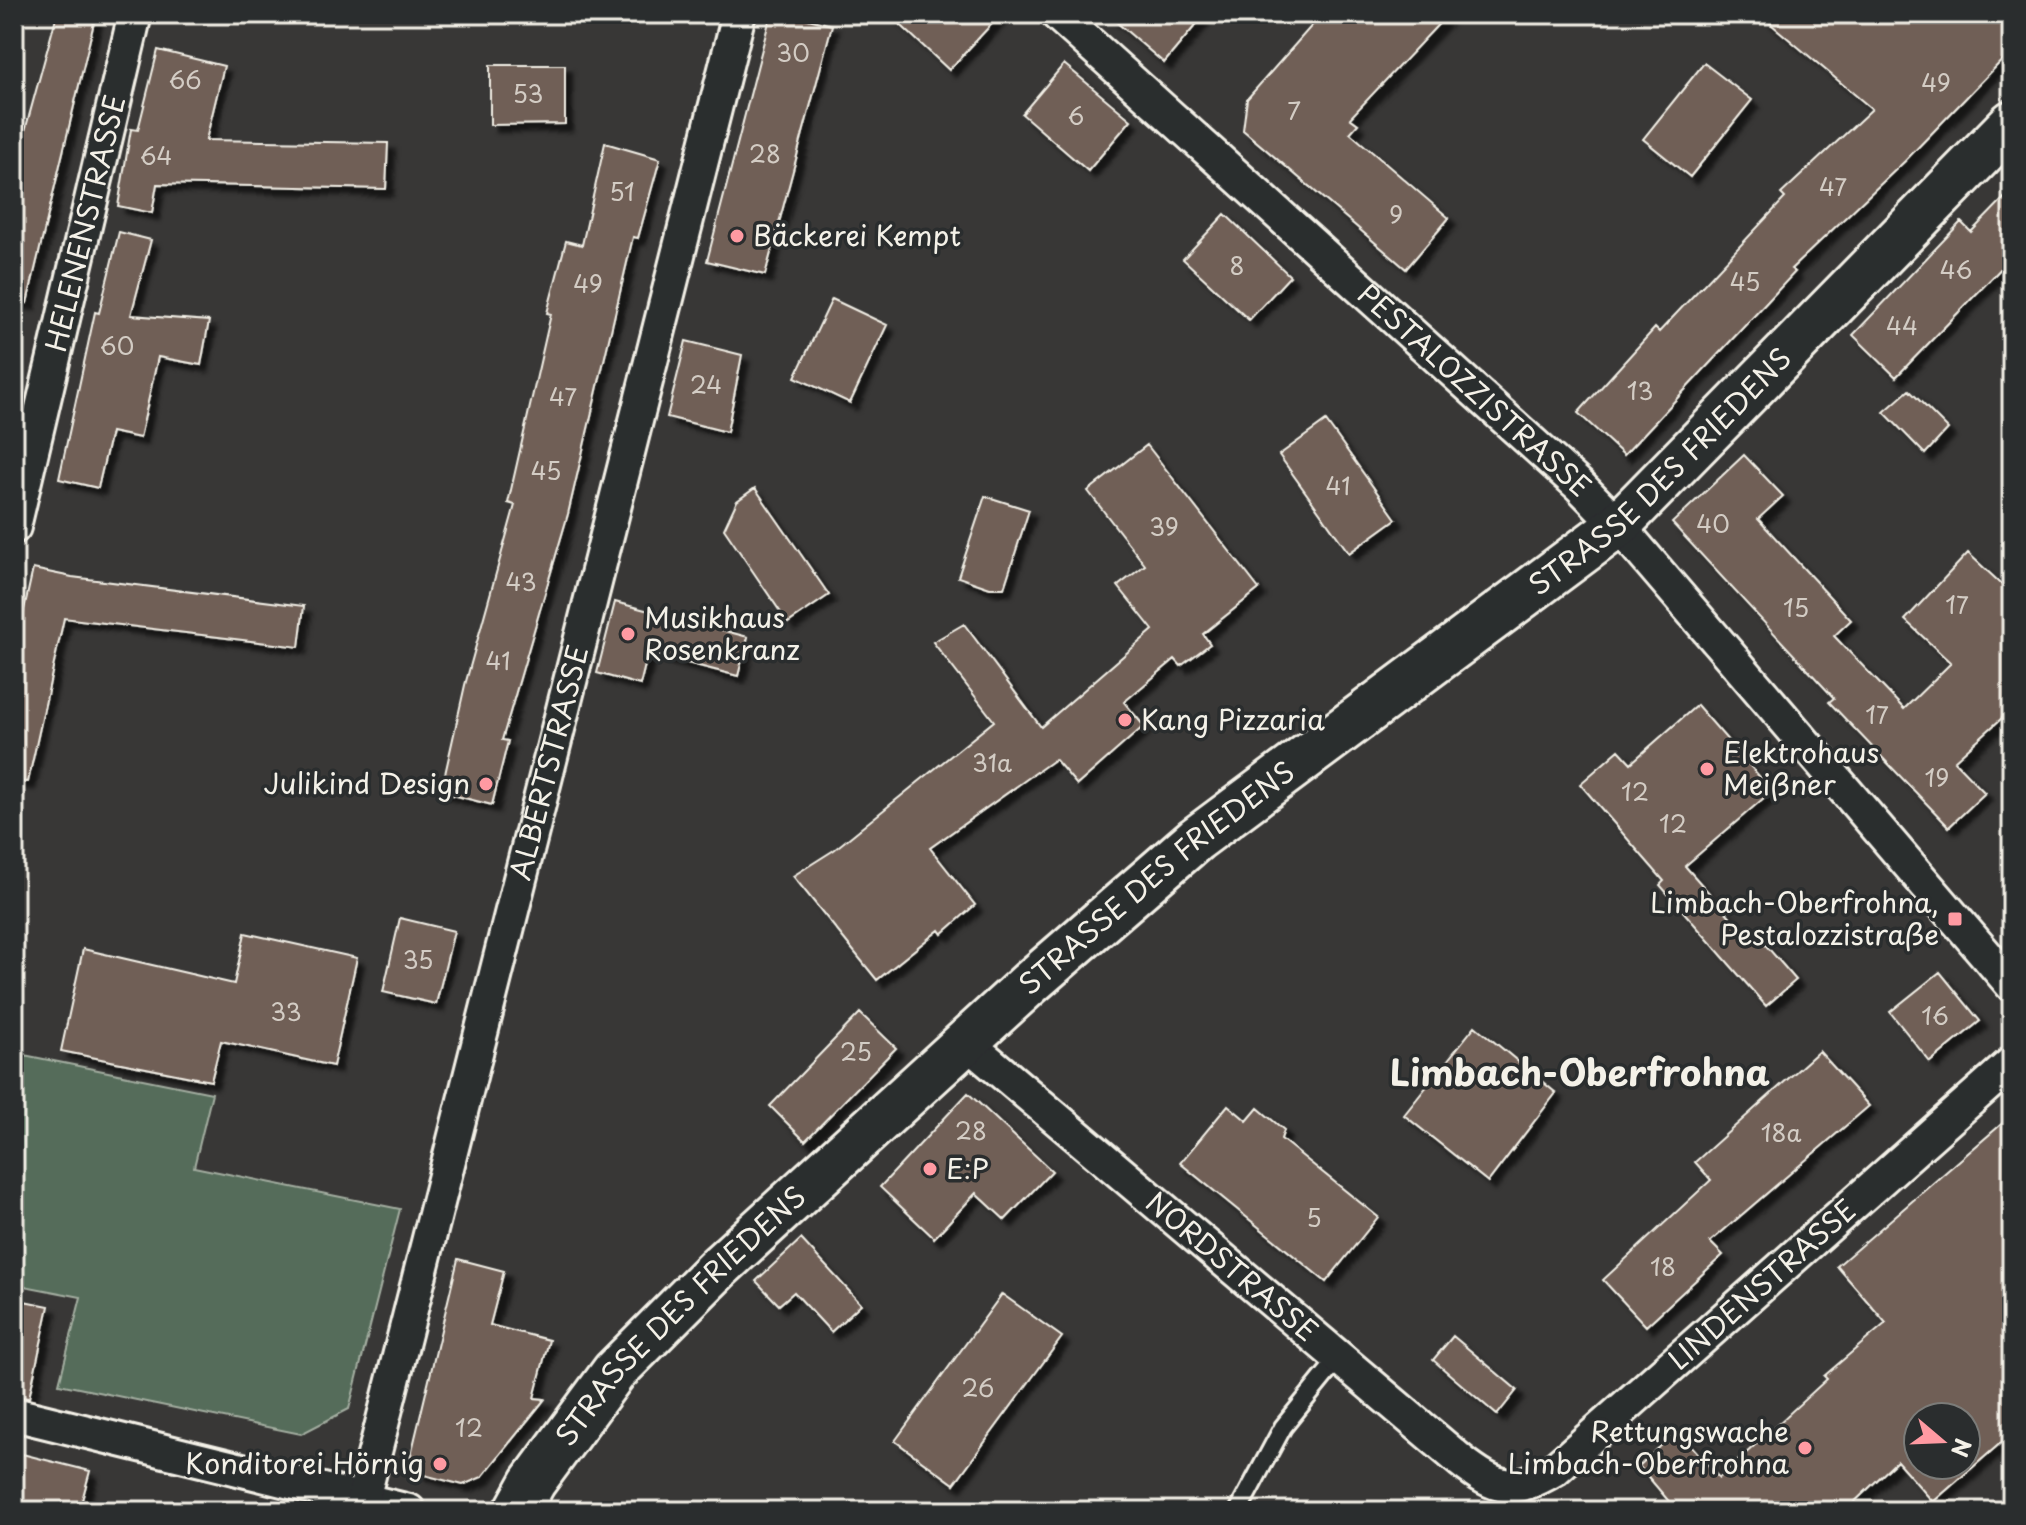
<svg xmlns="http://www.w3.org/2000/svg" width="2026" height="1525" viewBox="0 0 2026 1525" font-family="'Playpen Sans',sans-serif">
	<defs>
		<filter id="shadow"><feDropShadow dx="7" dy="7" stdDeviation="2" flood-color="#0009"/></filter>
	</defs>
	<rect width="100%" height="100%" fill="#383736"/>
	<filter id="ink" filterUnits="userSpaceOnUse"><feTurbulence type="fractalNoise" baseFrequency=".0125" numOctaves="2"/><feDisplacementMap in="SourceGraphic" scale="16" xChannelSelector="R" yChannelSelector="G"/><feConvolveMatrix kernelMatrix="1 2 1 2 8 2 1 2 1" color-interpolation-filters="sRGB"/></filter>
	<g filter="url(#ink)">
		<path fill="#546c5a" stroke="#a4aea1" stroke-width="2" d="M14,1053L212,1093L194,1167L400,1209L349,1409L301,1434L59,1384L81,1297L14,1284Z"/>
		<path fill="#6f5e56" stroke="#f4f1e8" stroke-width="2" fill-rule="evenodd" filter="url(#shadow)" d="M57,14H96L27,303L14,301V171Z
			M771,14H788L832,25L765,275L707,261Z
			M889,14H1001L949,70Z
			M1107,14H1205L1164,63Z
			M1322,14H1448L1350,118L1358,124L1350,133L1449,218L1406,269L1243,130L1247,99Z
			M1759,14H2012V50L1905,161L1791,269L1795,272L1624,455L1578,413L1655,328L1659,332L1785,198L1781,194L1872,109Z
			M158,50L224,66L206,140L388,143L386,189L157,184L152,213L118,206L131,129L138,130Z
			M1704,63L1752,100L1690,177L1643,139Z
			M1064,64L1131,120L1088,171L1022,114Z
			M490,65H565V124L490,125Z
			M605,143L660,159L638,238L633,237L568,514L502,740L508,741L492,805L441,792L465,685L515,505L508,503L551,314L547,313L566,241L582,245Z
			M2012,190V257L1896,377L1853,335L1961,222L1971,232Z
			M1225,214L1290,276L1249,320L1183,259Z
			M119,232L151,240L131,315L209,321L201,365L158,357L140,438L111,432L98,488L59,479L95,312L99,313Z
			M832,299L887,325L850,403L795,377Z
			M686,341L742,355L727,432L667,417Z
			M1909,390L1948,429L1925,454L1884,412Z
			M1326,421L1396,519L1349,553L1279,455Z
			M1147,445L1259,589L1203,634L1210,644L1181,666L1175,659L1124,702L1144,726L1077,785L1055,759L930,848L975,905L942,934L939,930L877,980L793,876L834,850L994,721L933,642L964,624L1041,727L1153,630L1118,586L1145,565L1088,491Z
			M1744,455L1783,496L1758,519L1851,620L1834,636L1904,709L1951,663L1905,620L1968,553L2012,594V709L1954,761L1985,793L1949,827L1829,702L1834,698L1672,523Z
			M755,488L829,595L788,623L724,529L737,501Z
			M985,496L1029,510L1004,588H990L958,577Z
			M33,569L72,577L304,606L299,647L64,618L28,782L14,781V655Z
			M615,602L748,637L738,676L648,653L640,685L597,673Z
			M1697,705L1772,791L1685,866L1743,931L1749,926L1796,980L1766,1006L1660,885L1664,881L1580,784L1619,750L1631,763Z
			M400,918L454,931L436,1004L383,992Z
			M245,933L357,958L333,1066L221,1041L211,1081L61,1051L83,949L234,984Z
			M1940,972L1980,1021L1930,1062L1890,1012Z
			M860,1013L896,1048L805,1141L770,1106Z
			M1475,1026L1556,1093L1488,1182L1404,1115Z
			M1819,1051L1869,1106L1710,1242L1723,1255L1646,1326L1603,1280L1711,1180L1695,1162Z
			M968,1093L1052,1171L1005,1220L976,1193L934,1238L880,1187Z
			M1228,1105L1247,1121L1258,1108L1284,1130L1281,1139L1378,1217L1326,1282L1180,1163Z
			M2012,1115V1433L1933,1502L1897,1461L1845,1511H1677L1639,1466L1678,1430L1719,1478L1827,1379L1824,1376L1886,1323L1837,1266ZM1918,1417H1966V1465H1918Z
			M801,1239L861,1304L831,1332L794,1292L779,1305L756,1281Z
			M458,1259L504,1271L490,1325L549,1340L534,1398L545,1399L482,1477L463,1485L420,1474L410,1459Z
			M1002,1294L1062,1337L954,1484L895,1441Z
			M14,1299L49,1306L29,1398L14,1396Z
			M1453,1336L1517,1390L1497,1415L1433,1360Z
			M14,1452L90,1471L79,1511H14Z"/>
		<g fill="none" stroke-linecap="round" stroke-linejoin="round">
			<defs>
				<path id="lane" d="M1238,1511L1283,1427L1338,1359"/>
				<g id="street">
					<path id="s1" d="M1057,14L1580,486L1618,525L2012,985"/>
					<path id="s2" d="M14,527L135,14"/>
					<path id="s3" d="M966,1042L1461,1461C1498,1490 1513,1494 1555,1469L2012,1063"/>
					<path d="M14,1414L409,1511"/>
					<path id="s4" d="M360,1511L739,14"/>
				</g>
				<g id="secondary">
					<path id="s5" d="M517,1511L533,1482L614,1372L718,1268L1030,983L1196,839L1618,525L2012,123"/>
				</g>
			</defs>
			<use href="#lane" stroke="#f4f1e8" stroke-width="22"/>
			<use href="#street" stroke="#f4f1e8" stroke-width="38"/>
			<use href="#secondary" stroke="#f4f1e8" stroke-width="50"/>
			<use href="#lane" stroke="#2a2d2e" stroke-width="16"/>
			<use href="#street" stroke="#2a2d2e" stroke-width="32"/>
			<use href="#secondary" stroke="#2a2d2e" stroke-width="44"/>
		</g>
	</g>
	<g fill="#ff9aa2" stroke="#2a2d2e" stroke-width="3">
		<circle cx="737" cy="236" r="8"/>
		<circle cx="628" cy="634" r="8"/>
		<circle cx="1125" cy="720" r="8"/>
		<circle cx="1707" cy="769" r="8"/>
		<circle cx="486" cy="784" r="8"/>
		<rect x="1947" y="911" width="16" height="16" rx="4"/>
		<circle cx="930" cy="1169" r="8"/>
		<circle cx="1805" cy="1448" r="8"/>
		<circle cx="440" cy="1464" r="8"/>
	</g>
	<g text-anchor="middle" stroke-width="7" stroke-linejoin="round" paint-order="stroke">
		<g font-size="24" fill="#d3ccc4">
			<text x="793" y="62">30</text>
			<text x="185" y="89">66</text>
			<text x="1936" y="92">49</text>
			<text x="528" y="103">53</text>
			<text x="1294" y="120">7</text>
			<text x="1076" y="125">6</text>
			<text x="765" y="163">28</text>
			<text x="156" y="165">64</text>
			<text x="1833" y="196">47</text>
			<text x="622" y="201">51</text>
			<text x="1396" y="224">9</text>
			<text x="1237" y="275">8</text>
			<text x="1956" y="279">46</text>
			<text x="1745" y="291">45</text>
			<text x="588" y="293">49</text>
			<text x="1902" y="335">44</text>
			<text x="117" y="355">60</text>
			<text x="706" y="394">24</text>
			<text x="1640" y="400">13</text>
			<text x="563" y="406">47</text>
			<text x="546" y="480">45</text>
			<text x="1338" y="495">41</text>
			<text x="1713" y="533">40</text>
			<text x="1164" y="536">39</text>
			<text x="521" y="591">43</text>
			<text x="1957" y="614">17</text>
			<text x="1796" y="617">15</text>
			<text x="498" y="670">41</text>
			<text x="1877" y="724">17</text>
			<text x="992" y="772">31a</text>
			<text x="1937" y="787">19</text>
			<text x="1635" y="801">12</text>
			<text x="1673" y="833">12</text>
			<text x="418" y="969">35</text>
			<text x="286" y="1021">33</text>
			<text x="1935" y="1025">16</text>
			<text x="856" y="1061">25</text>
			<text x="971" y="1140">28</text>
			<text x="1781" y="1142">18a</text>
			<text x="1314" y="1227">5</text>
			<text x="1663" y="1276">18</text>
			<text x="978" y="1397">26</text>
			<text x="469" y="1437">12</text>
		</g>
		<g font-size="28" fill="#f4f1e8" stroke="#2a2d2e">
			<text dy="10" stroke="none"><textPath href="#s2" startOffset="312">HELENENSTRASSE</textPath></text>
			<text dy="10" stroke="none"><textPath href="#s1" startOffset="562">PESTALOZZISTRASSE</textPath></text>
			<text dy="10" stroke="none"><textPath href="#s5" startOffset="1552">STRASSE DES FRIEDENS</textPath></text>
			<text dy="10" stroke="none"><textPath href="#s4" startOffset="772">ALBERTSTRASSE</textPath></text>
			<text dy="10" stroke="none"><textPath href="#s5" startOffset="904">STRASSE DES FRIEDENS</textPath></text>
			<text dy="10" stroke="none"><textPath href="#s3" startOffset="348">NORDSTRASSE</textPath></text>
			<text dy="10" stroke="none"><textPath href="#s3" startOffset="1030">LINDENSTRASSE</textPath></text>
			<text dy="10" stroke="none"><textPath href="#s5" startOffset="256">STRASSE DES FRIEDENS</textPath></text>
		</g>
		<g font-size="28" fill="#f4f1e8" stroke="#2a2d2e" text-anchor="start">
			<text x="753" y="246">Bäckerei Kempt</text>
			<text x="644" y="628">Musikhaus<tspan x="644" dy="32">Rosenkranz</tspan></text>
			<text x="1141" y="730">Kang Pizzaria</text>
			<text x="1723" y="763">Elektrohaus<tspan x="1723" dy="32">Meißner</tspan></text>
			<text x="470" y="794" text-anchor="end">Julikind Design</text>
			<text x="1939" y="913" text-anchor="end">Limbach-Oberfrohna,<tspan x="1939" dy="32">Pestalozzistraße</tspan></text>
			<text x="946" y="1179">E:P</text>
			<text x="1789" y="1442" text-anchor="end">Rettungswache<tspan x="1789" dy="32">Limbach-Oberfrohna</tspan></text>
			<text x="424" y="1474" text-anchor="end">Konditorei Hörnig</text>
		</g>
		<g font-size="36" font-weight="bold" fill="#f4f1e8" stroke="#2a2d2e">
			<text x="1580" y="1086">Limbach-Oberfrohna</text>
		</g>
	</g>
	<rect width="2026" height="1525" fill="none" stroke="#2a2d2e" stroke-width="48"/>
	<rect x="24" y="24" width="1978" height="1477" fill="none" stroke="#f4f1e8" stroke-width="3" filter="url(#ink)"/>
	<g transform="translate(1942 1441) rotate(109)"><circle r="38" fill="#2a2d2e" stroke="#7b7b78" stroke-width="2"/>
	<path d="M0-6L14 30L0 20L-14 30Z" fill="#ff9aa2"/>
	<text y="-12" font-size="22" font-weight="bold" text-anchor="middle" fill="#f4f1e8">N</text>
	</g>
</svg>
